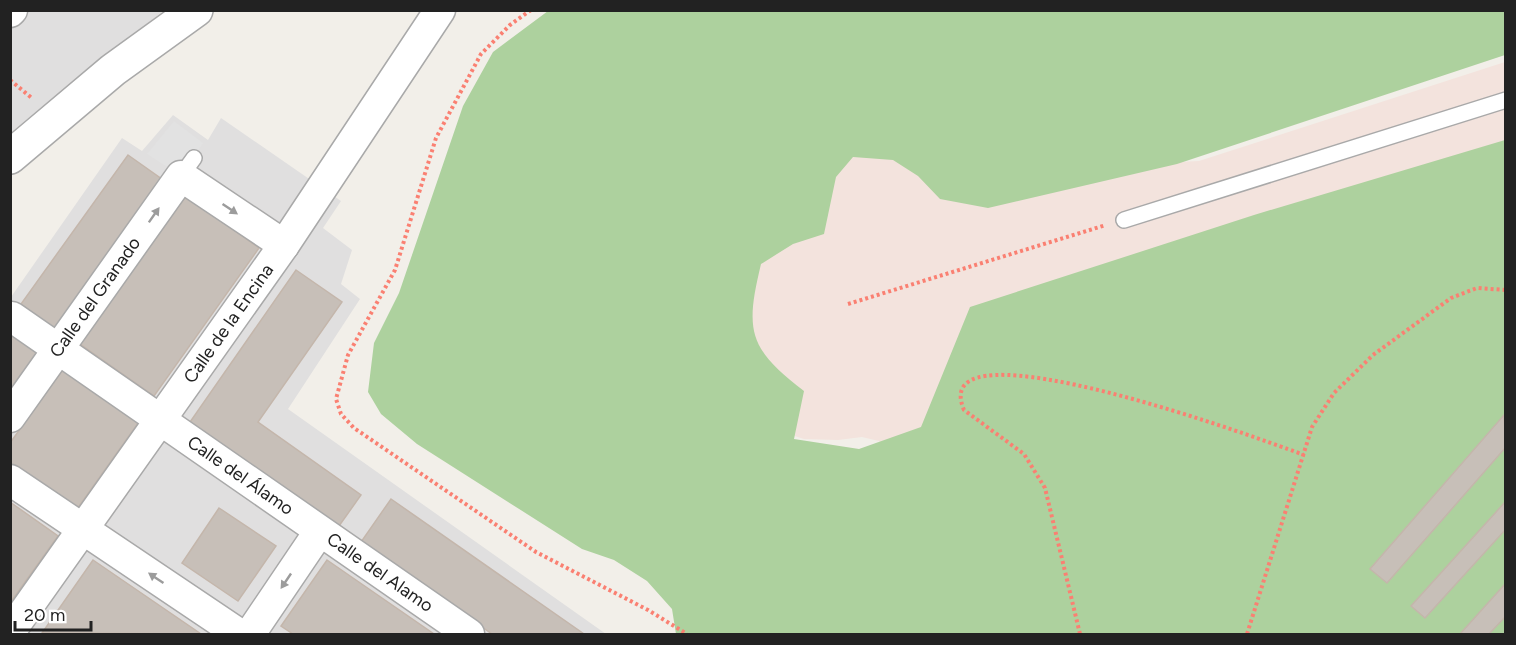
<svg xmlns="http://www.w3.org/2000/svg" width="1516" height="645" viewBox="0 0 1516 645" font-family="Figtree,sans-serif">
	<rect width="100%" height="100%" fill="#f2efe9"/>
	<path fill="#e0dfdf" d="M11,11H163L11,133Z
		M173,115L208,140L221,118L341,201L323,228L352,250L341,284L360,299L288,409L606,634H11V297L122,138L142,151Z"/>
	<path fill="#f3e3dd" d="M1505,62V634L1010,518L879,441L862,437L838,440L804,439L776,430L607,214L875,150L963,173L1199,161Z"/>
	<path fill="#add19e" d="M548,11H1505V55L1177,164L988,208L940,199L918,176L893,160L853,157L836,177L824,234L793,244L761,264C745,331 748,348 804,391L794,439L859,449L921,427L970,307L1254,215L1505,140V634H676L672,609L647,581L614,560L582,549L417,444L381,414L368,392L374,343L399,293L463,106L493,52Z"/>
	<path fill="#e2e2e2" d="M174,121L203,143L181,176L147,154Z"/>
	<path fill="#c7bfb8" stroke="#c4b6ab" stroke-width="1.5" d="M128,155L166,182L59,332L21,304Z
		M186,196L259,248L154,396L80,344Z
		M296,270L342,302L258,422L361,495L339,526L190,422Z
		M10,333L44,358L10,404Z
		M64,368L139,422L72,516L10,472V443Z
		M1504,415L1506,447L1387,583L1370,569Z
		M391,499L584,634H492L361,542Z
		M1506,501V529L1425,618L1411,606Z
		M10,502L58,536L10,603Z
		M219,508L276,546L238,601L182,563Z
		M93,560L201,634L42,633Z
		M327,560L434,634H293L281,626Z
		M1506,583V616L1489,634H1460Z"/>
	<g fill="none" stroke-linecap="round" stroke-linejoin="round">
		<defs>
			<path id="service" d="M181,176L194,158
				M1124,220L1506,100"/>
			<g id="minor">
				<path d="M10,12L12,10"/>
				<path id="s1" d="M12,317L469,634"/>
				<path id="s2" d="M10,417L181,176L284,245"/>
				<path d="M10,480L239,634"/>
				<path id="s3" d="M10,632L284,245L440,10"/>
				<path d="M250,634L319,532"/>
			</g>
			<path id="tertiary" d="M10,157L113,70L196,10"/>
		</defs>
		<use href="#service" stroke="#a9a9a9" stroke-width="18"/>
		<use href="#minor" stroke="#a9a9a9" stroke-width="33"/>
		<use href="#tertiary" stroke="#a9a9a9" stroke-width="36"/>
		<path stroke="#fa8072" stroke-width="4" stroke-dasharray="3 3" stroke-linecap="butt" d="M531,10L510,25L481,54L436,138L395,270L348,355L336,399L341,414L354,428L536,552L648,610L687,634
			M10,80L33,99
			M848,304L1106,225
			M1080,634L1045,488L1024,454L964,410C923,314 1275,444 1304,455
			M1247,634L1312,427L1334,393L1373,355L1451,298L1477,288L1506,290"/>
		<use href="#service" stroke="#fff" stroke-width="15"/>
		<use href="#minor" stroke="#fff" stroke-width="30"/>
		<use href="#tertiary" stroke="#fff" stroke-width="33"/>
	</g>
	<defs><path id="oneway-solid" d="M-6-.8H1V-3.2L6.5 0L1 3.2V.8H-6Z" transform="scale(1.5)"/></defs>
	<g fill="#9c9c9c">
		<use href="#oneway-solid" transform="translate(230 209) rotate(34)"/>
		<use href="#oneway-solid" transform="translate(154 215) rotate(-55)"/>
		<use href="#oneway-solid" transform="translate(156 578) rotate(-146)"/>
		<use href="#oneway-solid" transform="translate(286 581) rotate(124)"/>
	</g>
	<g text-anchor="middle" stroke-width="4.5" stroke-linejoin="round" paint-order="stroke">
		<g font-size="18" fill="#222" stroke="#fff">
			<text dy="6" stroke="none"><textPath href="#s2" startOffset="147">Calle del Granado</textPath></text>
			<text dy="6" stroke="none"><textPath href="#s3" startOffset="378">Calle de la Encina</textPath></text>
			<text dy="6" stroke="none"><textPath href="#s1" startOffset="278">Calle del Álamo</textPath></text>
			<text dy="6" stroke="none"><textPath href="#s1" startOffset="448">Calle del Alamo</textPath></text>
		</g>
	</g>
	<rect width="1516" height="645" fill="none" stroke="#222222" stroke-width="24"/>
	<path d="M15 621v9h76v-9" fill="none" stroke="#222222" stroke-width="3"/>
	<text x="24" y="621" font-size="18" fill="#222222" stroke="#ffffff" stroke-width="4.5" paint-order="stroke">20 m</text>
</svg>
